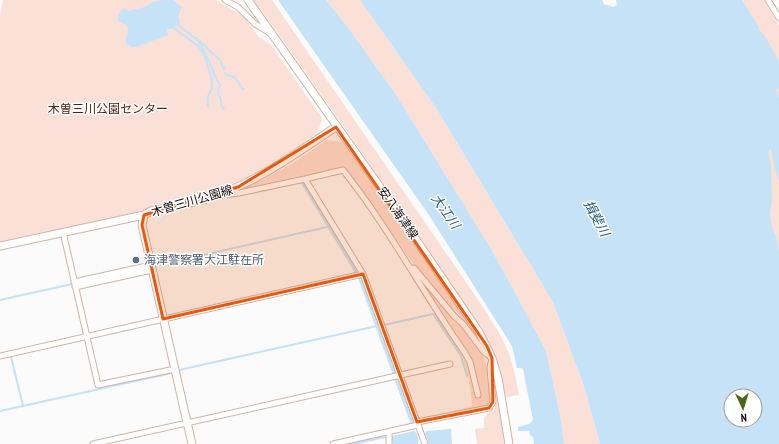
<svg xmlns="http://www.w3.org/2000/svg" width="779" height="444" viewBox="0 0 779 444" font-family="'PT Sans Narrow','Noto Sans JP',sans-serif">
	<rect width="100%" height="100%" fill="#fbfbfb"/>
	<path fill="#fbe0d7" d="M3,0H216L243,16L259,37L271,45L322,118L318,133C287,156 255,178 217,190C190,199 162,203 135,213L0,243V16Z
		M253,0H272L483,307C491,320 500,333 506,347C513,362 516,379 519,395L506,397L494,353L482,331L342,124L259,7Z
		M326,0H360L436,108L553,302L584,386L600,444H564L560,414L546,351L512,287L490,247L395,93L349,29Z
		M742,0H764L779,26V104L758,30L759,27Z
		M762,127L779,158V273L774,262Z
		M326,140L342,142L383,197L473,327L484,349L455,309L452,311L422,276L344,168L239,192L238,190C270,178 299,161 326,140Z
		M420,279L458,325L461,324C469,334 478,344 483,356C489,369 490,385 491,400L487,405L482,408L448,414L447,413L472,406L470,385L462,355L434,316L436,310L467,361L477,397L480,396L469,355Z
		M492,370L500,402L505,444H477L475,429L484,428V418L492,409L495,408Z"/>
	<path fill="#c5e2f7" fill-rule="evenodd" d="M173,0L182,7L178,16L180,22L173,29H167L168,35L136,47H132L126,44C124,37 130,32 127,25L118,21C117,16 120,11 124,8L128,11L145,7C152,0 163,0 173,0Z
		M278,0H326L349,29L395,93L490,247L512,287L546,351L560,414L564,444H534L533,437L530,435L529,431H518V427L529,424L533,420L523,369L521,368H517L512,346L429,215Z
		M360,0H602L604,4L613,7L617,5L616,0H742L759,27V30L765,36L779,61V88L776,90L779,98V181L774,166L771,149H770L768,152L771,165L772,199L770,214L772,228L776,236L779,252V444H600L584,386L553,302L436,108ZM731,396H755V420H731Z
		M301,183H305L359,272L414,424L411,425L358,278Z
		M451,429L452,444H429L425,433L427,431Z
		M414,431C418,433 419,440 418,444H393L391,439L385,438L359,444H342L384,435L392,436Z"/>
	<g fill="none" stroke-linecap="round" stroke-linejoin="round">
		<path stroke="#c5e2f7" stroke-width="2" d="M178,24C184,31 193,35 199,42C207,54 212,69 218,82L220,84L218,92L221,100V103
			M174,28C181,34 189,39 197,45C204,50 212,76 212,85C212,89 211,91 209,94C207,97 208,103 208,106
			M196,38L220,60L224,69
			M225,73L227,75L234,77
			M236,79L243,89
			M221,105L224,109
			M155,266L327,227
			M0,300L72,284
			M384,325L433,314L461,356L467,376
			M11,357L23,406
			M179,370L377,326
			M0,411L172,373"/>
		<defs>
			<path id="street" d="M225,0L238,7L255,24L270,33
				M768,0L779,18
				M305,179L343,170C389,228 423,293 465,353L470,362L478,395
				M222,195L239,193L305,179L363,274L425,444
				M63,232L98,385L175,369
				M414,268L454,316L463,324L484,352L492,358L490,368L493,402L489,408L417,422
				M74,282L151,265
				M75,287L152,270
				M0,356L363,274
				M93,444L450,364
				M333,444L418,425
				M389,444V432"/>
			<path id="secondary" d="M248,0L389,200L479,332L492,358L498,378L509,444
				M0,246L144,215
				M192,444L142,225L144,215L151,211C174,206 198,203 220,194C262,179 299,151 336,127"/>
		</defs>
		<use href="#street" stroke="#d1b4a9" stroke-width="7"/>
		<use href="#secondary" stroke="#d1b4a9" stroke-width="9"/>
		<use href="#street" stroke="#fff" stroke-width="5"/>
		<use href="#secondary" stroke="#fff" stroke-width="7"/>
	</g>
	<path fill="#e8590c" fill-opacity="0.2" stroke="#e8590c" stroke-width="3" stroke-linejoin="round" d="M336,127L487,346L492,358L493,402L489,408L417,422L363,274L163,319L142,225L144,215L238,187Z"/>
	<circle fill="#5c6f8a" stroke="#fff" stroke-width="1.5" cx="136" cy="260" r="4"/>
	<g text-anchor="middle" stroke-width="3" stroke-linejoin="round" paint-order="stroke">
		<g font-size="12" fill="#53210d" stroke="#fff">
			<text x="108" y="113">木曽三川公園センター</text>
		</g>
		<g font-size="12" fill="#130906" stroke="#fff">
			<text transform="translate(192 201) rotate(-16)" y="4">木曽三川公園線</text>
			<text transform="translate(398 213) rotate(55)" y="4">安八海津線</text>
		</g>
		<g font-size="12" fill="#4e5e75" stroke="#fff" text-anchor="start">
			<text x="144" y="264">海津警察署大江駐在所</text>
		</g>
		<g font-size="13" font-style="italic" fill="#275d80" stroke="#fff">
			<text transform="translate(446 211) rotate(55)" y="5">大江川</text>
			<text transform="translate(597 218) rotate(62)" y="5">揖斐川</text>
		</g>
	</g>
	<g transform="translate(743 408) rotate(176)"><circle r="19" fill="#ffffff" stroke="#a19d9b"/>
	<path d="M0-3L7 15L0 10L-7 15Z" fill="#4a671b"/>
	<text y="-6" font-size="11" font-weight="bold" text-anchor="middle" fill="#130906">N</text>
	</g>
</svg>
